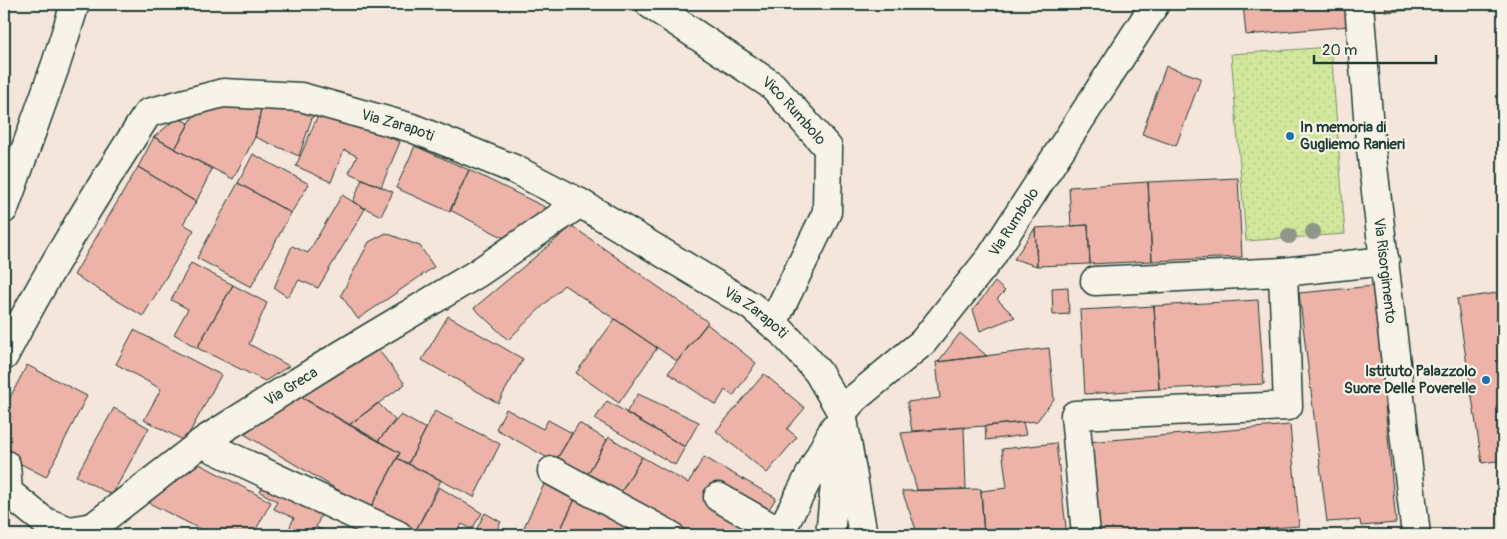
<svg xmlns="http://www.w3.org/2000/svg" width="1507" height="539" viewBox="0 0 1507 539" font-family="Pangolin,sans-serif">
	<defs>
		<pattern id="park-dots" width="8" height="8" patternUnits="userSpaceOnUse" patternTransform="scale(1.25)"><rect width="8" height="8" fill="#d1e79b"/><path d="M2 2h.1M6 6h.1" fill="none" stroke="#b3c786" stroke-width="1.8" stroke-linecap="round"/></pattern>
	</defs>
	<rect width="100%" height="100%" fill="#f5e6db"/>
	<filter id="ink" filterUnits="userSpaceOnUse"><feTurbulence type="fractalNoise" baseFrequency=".02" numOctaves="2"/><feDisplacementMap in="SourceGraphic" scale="10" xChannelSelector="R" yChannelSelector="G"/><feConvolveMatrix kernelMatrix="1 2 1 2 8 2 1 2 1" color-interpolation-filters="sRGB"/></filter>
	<g filter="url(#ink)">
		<path fill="url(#park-dots)" stroke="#789268" d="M1331,47L1345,234L1246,241L1231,54Z"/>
		<path fill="#edb3a8" stroke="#1f3d34" d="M1243,4H1348L1349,26L1246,35Z
			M1385,4H1479L1386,12Z
			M1166,66L1201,78L1176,146L1142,134Z
			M230,105H262L255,137L233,179L175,149L196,111Z
			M262,105L315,109L299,156L255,137Z
			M321,108L400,142L381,187L349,173L357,156L344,150L331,182L296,166Z
			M177,118L189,123L175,149L154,137Z
			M154,137L212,169L196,202L138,167Z
			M415,146L469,170L450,212L396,188Z
			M253,154L309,184L291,213L238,183Z
			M138,167L196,202L183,224L194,230L143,316L74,275Z
			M469,170L547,208L512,242L450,210Z
			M1238,178L1242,257L1152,261L1148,182Z
			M362,179L393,192L381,216L353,202Z
			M1148,182L1152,261L1090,264L1088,225L1071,226L1069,187Z
			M238,183L291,213L251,287L197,258Z
			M342,195L365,209L318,288L299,280L288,297L274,288L292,246L308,253Z
			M1088,225L1090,264L1037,266L1035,228Z
			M572,226L708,322L677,361L564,285L508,340L474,308Z
			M1035,228L1037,266L1014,259Z
			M386,233L420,246L434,267L358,319L341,295L369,242Z
			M191,263L233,285L197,348L174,334L188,309L171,300Z
			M995,282L1005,291L997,299L1015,317L980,331L973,310Z
			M233,285L267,303L249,344L289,366L265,381L197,348Z
			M1374,286L1396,523L1361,526L1360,520L1327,522L1299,293Z
			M1068,287L1069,314L1053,315L1052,288Z
			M1503,292V460L1482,463L1457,299Z
			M1258,300L1264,384L1159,389L1154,306Z
			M1154,306L1159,389L1085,394L1080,310Z
			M448,316L523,359L498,403L422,360Z
			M615,319L657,348L619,403L576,373Z
			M707,324L756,363L733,396L725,390L716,405L668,373Z
			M134,330L221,375L185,441L144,420L161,389L116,364Z
			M960,333L987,356L938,362Z
			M377,348L405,384L349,425L299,396Z
			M1049,348L1054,399L1037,421L985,426L912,431L907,402L940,398L936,362Z
			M27,365L87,396L46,477L4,455V409Z
			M764,374L805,408L787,429L797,437L767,473L716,431Z
			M638,394L699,422L685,447L626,413Z
			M298,395L400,453L370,509L244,434Z
			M607,401L685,447L675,465L595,419Z
			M378,403L395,420L378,441L349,425Z
			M114,408L149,428L112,495L76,476Z
			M506,409L543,429L548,420L572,433L555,462L496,429Z
			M435,411L500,444L474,497L408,464Z
			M401,415L426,429L408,464L397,458L400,453L378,441Z
			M1023,422L1026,435L986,440L985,426Z
			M579,423L607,440L587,475L558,457Z
			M1290,425L1299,526L1182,535H1095L1087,442Z
			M964,427L966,489L917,490L901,433Z
			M609,437L642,457L620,494L587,475Z
			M1056,443L1067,535H984L981,491L1007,488L1002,449Z
			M642,457L688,483L704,457L776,498L764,517L711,486L704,498L758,529L755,535H691L620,494Z
			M397,458L441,480L415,532L370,509Z
			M194,461L271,502L253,535H212L149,503Z
			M546,480L577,495L558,535H540L524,527Z
			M265,482L324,508L316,527L333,535H286L294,518L274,509L277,501L260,492Z
			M439,487L482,513L472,529L462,524L456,535H423L415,532Z
			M981,489L984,535H918L902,491Z
			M577,495L656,535H558Z
			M485,513L501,522L494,535H481L475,532Z"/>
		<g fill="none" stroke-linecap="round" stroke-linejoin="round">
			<defs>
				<g id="minor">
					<path id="s1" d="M650,4L773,86L828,148L827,212L773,323"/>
					<path id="s2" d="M1359,4L1370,140L1416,535"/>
					<path d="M4,209L56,64L75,4"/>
					<path d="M1095,281L1283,272"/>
					<path id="s3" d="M4,356C47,272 97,192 148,113L223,93L301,97L412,128L514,169L580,203L751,306L781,331L807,359L818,372L842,413L863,535"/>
					<path d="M201,443L398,535"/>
					<path id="s4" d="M4,464L6,465L8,492L45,522L70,531L93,527L205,440L341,355L478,273L580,203"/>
					<path d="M552,471L670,535"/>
					<path d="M718,497L781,533"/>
					<path d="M779,535L834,428"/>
					<path id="s5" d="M830,535L842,413L854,399L923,342L991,257L1155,4"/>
					<path d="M1086,535L1075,415L1288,406L1283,272L1385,261"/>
				</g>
			</defs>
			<use href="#minor" stroke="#1f3d34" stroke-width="31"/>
			<use href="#minor" stroke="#f7f3e8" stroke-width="28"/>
		</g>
		<g fill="#8e9787">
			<circle cx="1313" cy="232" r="8"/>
			<circle cx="1289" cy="236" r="8"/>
		</g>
	</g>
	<g fill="#1f6fb2" stroke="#f7f3e8" stroke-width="2">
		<circle cx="1290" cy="136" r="5"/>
		<circle cx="1486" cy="380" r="5"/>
	</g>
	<g text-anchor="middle" stroke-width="4.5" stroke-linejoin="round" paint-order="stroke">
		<g font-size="15" fill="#1f3d34" stroke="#f7f3e8">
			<text dy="5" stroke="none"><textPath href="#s1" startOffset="180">Vico Rumbolo</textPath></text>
			<text dy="5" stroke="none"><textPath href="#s3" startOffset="539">Via Zarapoti</textPath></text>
			<text dy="5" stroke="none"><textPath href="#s5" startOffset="381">Via Rumbolo</textPath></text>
			<text dy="5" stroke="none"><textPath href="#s2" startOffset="268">Via Risorgimento</textPath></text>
			<text dy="5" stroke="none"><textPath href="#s3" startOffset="945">Via Zarapoti</textPath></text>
			<text dy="5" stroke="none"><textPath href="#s4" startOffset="370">Via Greca</textPath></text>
		</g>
		<g font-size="15" font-weight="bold" fill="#1f3d34" stroke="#f7f3e8" text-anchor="start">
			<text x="1300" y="132">In memoria di<tspan x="1300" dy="17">Gugliemo Ranieri</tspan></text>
			<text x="1476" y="376" text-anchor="end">Istituto Palazzolo<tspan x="1476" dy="17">Suore Delle Poverelle</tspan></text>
		</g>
	</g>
	<rect width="1507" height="539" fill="none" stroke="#f7f3e8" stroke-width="20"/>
	<rect x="10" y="10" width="1487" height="519" fill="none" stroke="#1f3d34" stroke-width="2" filter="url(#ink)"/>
	<path d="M1314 55v8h122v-8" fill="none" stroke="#1f3d34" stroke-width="2.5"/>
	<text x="1322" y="55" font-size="15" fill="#1f3d34" stroke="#f7f3e8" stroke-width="4" paint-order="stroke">20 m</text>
</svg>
